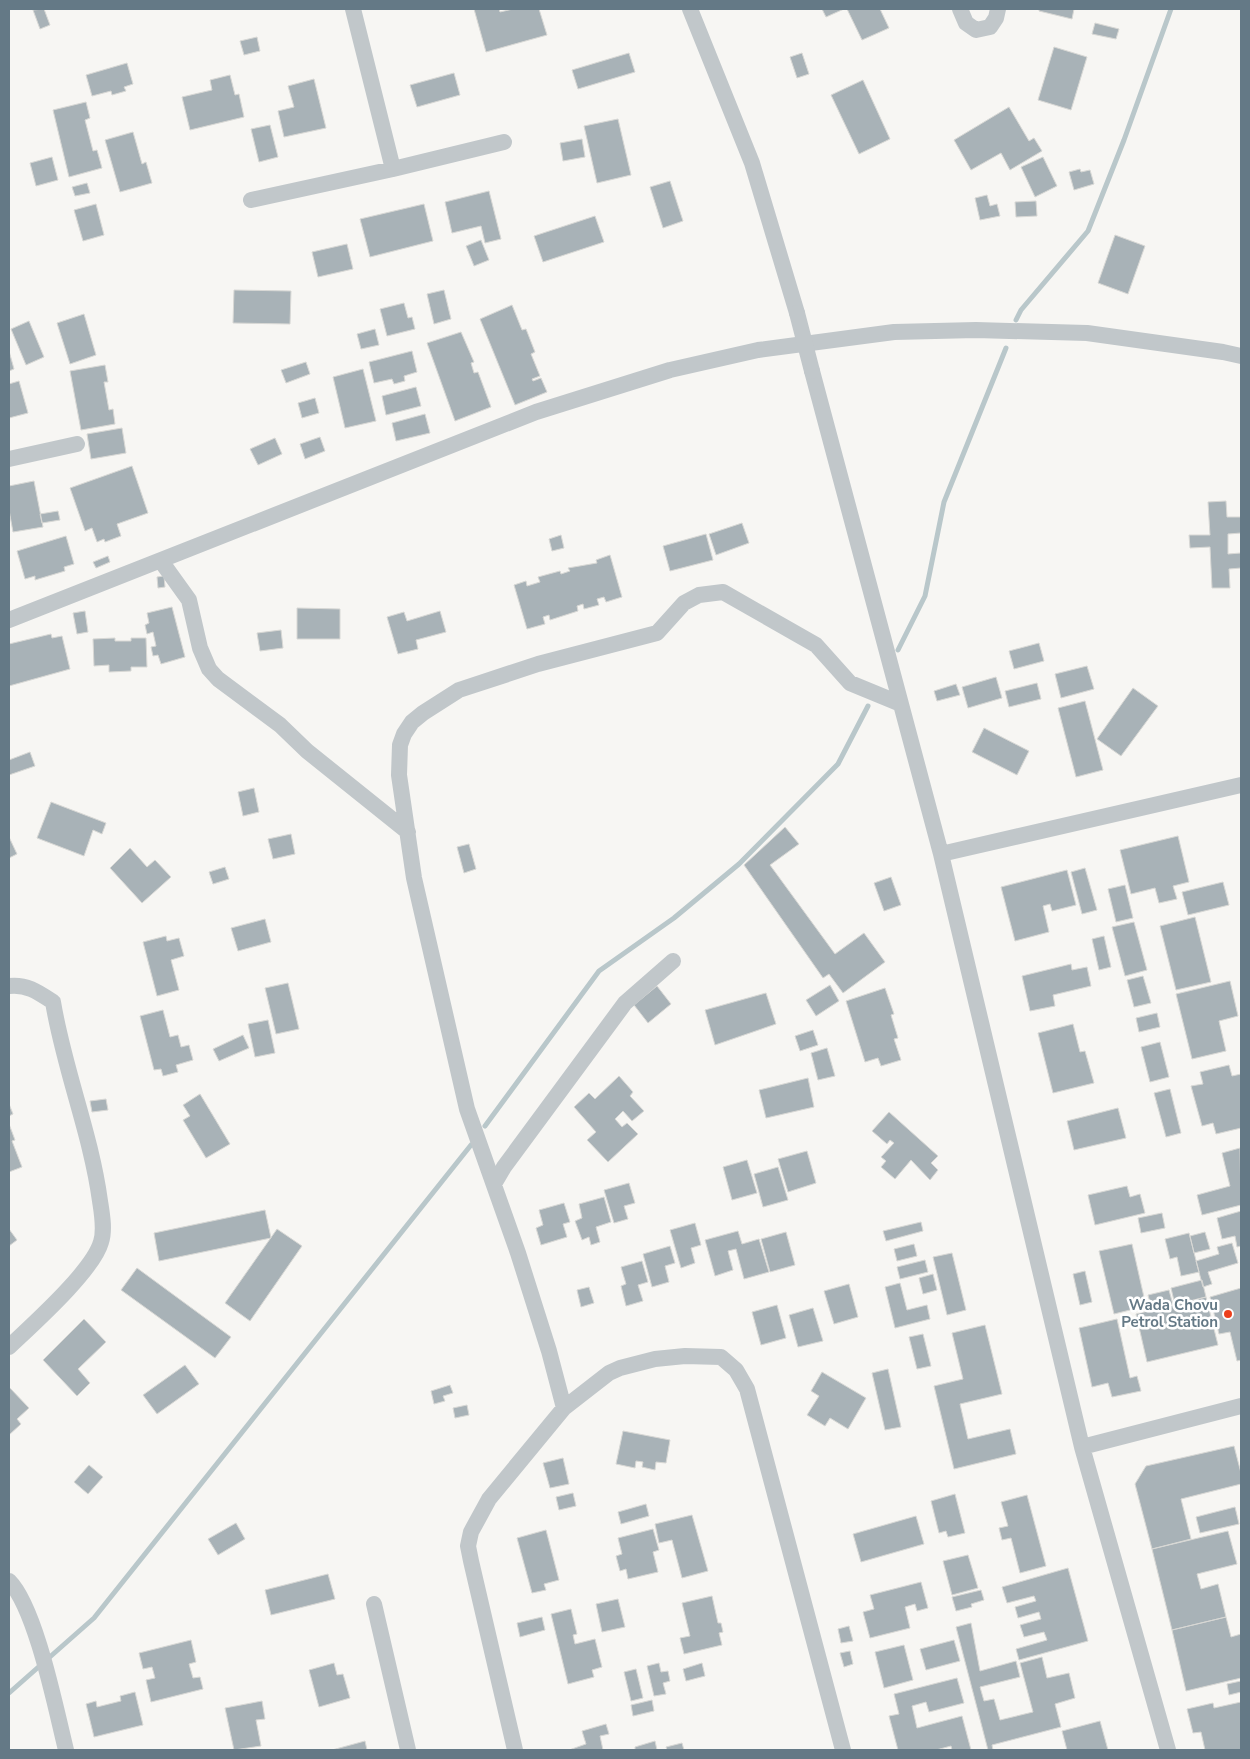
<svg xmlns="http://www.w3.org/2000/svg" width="1250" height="1759" viewBox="0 0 1250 1759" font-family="'Nunito Sans',sans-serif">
	<rect width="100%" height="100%" fill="#f7f6f3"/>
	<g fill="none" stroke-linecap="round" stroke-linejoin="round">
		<path stroke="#b9c7ca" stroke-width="5" d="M1016,320L1021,310L1088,231L1124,140L1171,9
			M898,650L925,596L944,502L1006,348
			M485,1126L599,971L674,918L739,864L838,764L868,706
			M9,1693L94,1618L471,1145"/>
	</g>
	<path fill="#a8b2b7" stroke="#d8d8d5" d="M44,9L50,25L40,29L33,10Z
		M474,9H499L500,12L513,9H539L547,35L486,52Z
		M822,9H844L826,17Z
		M847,9H880L889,28L862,40Z
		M1039,9H1074L1072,19L1039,11Z
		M1095,23L1119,29L1116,39L1092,34Z
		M257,37L260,51L244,55L240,41Z
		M1054,47L1087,57L1071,110L1038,100Z
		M629,53L635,72L578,89L572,70Z
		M802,53L809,74L797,78L790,57Z
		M127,63L133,84L124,87L126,91L112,95L111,91L92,96L86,75Z
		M454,73L460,95L417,107L410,85Z
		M230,75L235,95L239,94L244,117L190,130L182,97L212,90L210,80Z
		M314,79L326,128L284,137L278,111L294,107L288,86Z
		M863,80L890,139L859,154L831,95Z
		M86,102L90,118L85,120L93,151L97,150L102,168L69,177L53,110Z
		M1009,107L1029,141L1034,138L1042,151L1010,170L1001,153L971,170L954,140Z
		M618,119L631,175L597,183L584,126Z
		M270,125L278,157L259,162L251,129Z
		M133,132L142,164L146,162L152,183L120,192L105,140Z
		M582,139L585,157L563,161L560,143Z
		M52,157L58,180L36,186L30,163Z
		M1043,157L1057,186L1035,197L1021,167Z
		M1080,169L1081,172L1090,170L1094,184L1074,190L1069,172Z
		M670,181L683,221L663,228L650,187Z
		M87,183L90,193L75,196L72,187Z
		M489,191L501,239L485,243L481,226L452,233L445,202Z
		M987,195L990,206L997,204L1000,216L980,220L975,198Z
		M1036,201L1037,216L1016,217L1015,202Z
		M96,204L104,235L83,241L74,210Z
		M424,204L433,241L370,257L360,219Z
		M595,216L604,242L543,262L534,236Z
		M1115,235L1145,246L1128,294L1098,283Z
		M481,240L489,260L474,266L466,246Z
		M347,244L353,269L318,277L312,252Z
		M234,290L291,291L290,324L233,323Z
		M444,290L451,319L434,324L427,294Z
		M404,303L408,318L412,317L415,329L387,336L380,309Z
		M512,305L522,330L526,329L535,352L531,354L540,376L532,379L533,381L541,378L547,392L515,405L480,319Z
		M84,314L96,355L70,364L57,323Z
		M29,321L44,357L26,365L11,329Z
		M375,329L379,345L361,349L357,334Z
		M461,332L474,362L471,363L474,373L478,372L491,407L455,421L427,343Z
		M9,351L14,369L9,371Z
		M412,351L417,372L404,376L405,381L394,384L392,379L374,383L369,362Z
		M306,362L310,374L286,383L281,370Z
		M105,365L108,382H104L109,410L113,409L115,424L81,430L70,371Z
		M363,369L376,421L345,428L333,377Z
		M19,381L28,413L9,418V384Z
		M416,387L421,406L386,415L382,396Z
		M315,398L319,413L302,418L298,403Z
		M425,414L430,433L396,441L392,423Z
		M122,428L126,453L91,459L87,434Z
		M320,437L325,451L305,459L300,444Z
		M275,438L282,454L258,465L250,449Z
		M132,466L148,513L117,524L121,536L105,542L104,539L97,542L92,528L85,531L70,488Z
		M34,481L43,527L13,532L9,510V486Z
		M1226,501L1227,517H1241V533L1228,534V554L1241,553V568L1229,569L1230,588H1212L1210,547L1190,548L1189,535H1210L1208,502Z
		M58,511L60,520L42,523L40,514Z
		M742,523L749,543L716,555L709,534Z
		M706,534L713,560L670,571L663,546Z
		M561,535L564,548L552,551L549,539Z
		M66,536L74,564L64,567L65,571L35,580V576L25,579L17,551Z
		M610,555L622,597L606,602L604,597L597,599L599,605L584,609L583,604L577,606L578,611L550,620L549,615L543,617L545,624L527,629L514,585L526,581L527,586L540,582L538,577L560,571L561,574L570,571L568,568L597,563L596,560Z
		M108,556L110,562L96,568L93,562Z
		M164,576L165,587L158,588L157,577Z
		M172,607L185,657L161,664L158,655L153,656L151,647L156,646L153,632L147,634L145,625L149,623L147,613Z
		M297,608L340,609V639H297Z
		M85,611L88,632L77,634L73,613Z
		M440,611L446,632L416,640L418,649L398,654L387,617L404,612L407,621Z
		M281,630L283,648L260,651L257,633Z
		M51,634L52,638L62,636L70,669L9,686V644Z
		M115,638V641H131V638H146L147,667H131V671L109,672V665L94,666L93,639Z
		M1039,643L1044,661L1014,669L1009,651Z
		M1087,666L1094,689L1061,698L1055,674Z
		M996,677L1002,698L968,708L962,687Z
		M1037,683L1041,699L1009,707L1005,691Z
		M956,684L960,695L937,701L934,691Z
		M1133,688L1158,706L1121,756L1097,739Z
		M1085,701L1103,770L1076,777L1058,708Z
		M984,728L1029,751L1017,775L972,752Z
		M30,752L35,766L9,775V760Z
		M254,788L259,812L243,816L238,792Z
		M51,802L106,823L102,834L93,830L84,856L37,838Z
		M785,827L799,844L770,865L835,954L864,933L885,962L843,993L829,974L823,978L744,865Z
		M291,834L295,854L273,859L268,839Z
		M1178,836L1189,882L1173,886L1177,899L1159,903L1155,888L1131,894L1120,850Z
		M9,837L17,854L9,858Z
		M469,844L476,869L464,873L457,847Z
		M130,848L147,867L155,860L171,877L142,903L110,868Z
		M225,867L229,879L213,884L209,872Z
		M1085,868L1097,910L1082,914L1071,872Z
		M1067,870L1076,905L1052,911L1050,904L1043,906L1049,932L1015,941L1001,887Z
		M891,877L901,905L884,911L874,883Z
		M1223,882L1229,905L1188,915L1182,892Z
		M1125,885L1133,918L1116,922L1108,889Z
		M1195,917L1211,982L1176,990L1160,926Z
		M265,919L271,942L238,951L231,928Z
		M1134,922L1147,970L1125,976L1112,927Z
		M166,936L167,941L179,938L184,956L171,960L179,990L157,996L143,942Z
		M1104,936L1111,967L1099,970L1092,939Z
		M1071,964L1072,970L1087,967L1091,986L1053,995L1055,1006L1030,1011L1022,976Z
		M1143,976L1151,1003L1134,1007L1127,980Z
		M1230,981L1238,1016L1219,1021L1226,1051L1192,1059L1176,994Z
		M288,983L299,1029L276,1034L265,988Z
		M830,985L839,1001L816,1016L806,1000Z
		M657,986L671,1004L648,1023L634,1005Z
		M885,988L894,1014L891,1015L898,1038L894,1039L901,1060L881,1066L878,1058L865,1062L846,1001Z
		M766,993L776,1024L715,1045L705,1010Z
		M163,1010L170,1037L178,1035L181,1047L189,1045L193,1060L176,1065L178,1072L163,1076L161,1069L154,1070L140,1016Z
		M1157,1013L1160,1027L1139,1032L1136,1018Z
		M268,1020L275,1053L255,1057L248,1024Z
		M1073,1024L1080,1052L1085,1051L1094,1083L1053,1093L1038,1033Z
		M813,1030L818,1045L800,1051L795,1036Z
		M243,1035L249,1048L219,1061L213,1049Z
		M1160,1042L1169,1077L1150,1082L1141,1047Z
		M827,1048L835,1076L818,1080L811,1053Z
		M1229,1065L1232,1076L1241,1074V1128L1216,1134L1213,1123L1202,1126L1191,1086L1203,1084L1200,1072Z
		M619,1076L633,1092L630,1096L644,1111L632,1121L623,1111L615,1119L622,1127L627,1123L638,1134L608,1162L587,1140L596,1132L574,1107L589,1093L595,1099Z
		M808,1078L814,1107L766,1118L759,1090Z
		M1170,1089L1181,1133L1166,1137L1154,1093Z
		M200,1094L230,1144L206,1158L183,1120L190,1116L183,1105Z
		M106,1099L108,1110L92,1112L90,1101Z
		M9,1104L13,1114L9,1116Z
		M1118,1108L1126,1138L1074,1150L1067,1121Z
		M889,1112L938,1156L931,1163L938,1170L930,1180L911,1160L895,1179L881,1167L886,1161L881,1157L894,1143L890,1140L887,1144L872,1131Z
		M9,1124L15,1140L12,1141L22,1167L9,1172Z
		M1240,1148L1241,1205L1202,1215L1197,1195L1230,1186L1222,1153Z
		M807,1151L816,1183L788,1192L778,1159Z
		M747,1160L757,1193L732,1200L723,1167Z
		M778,1167L788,1200L763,1207L754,1174Z
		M629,1183L635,1203L624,1206L628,1219L614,1223L604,1190Z
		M1127,1186L1130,1197L1140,1194L1145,1213L1095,1225L1088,1195Z
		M604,1197L611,1222L596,1227L600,1242L591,1245L589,1237L582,1240L575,1221L582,1218L579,1204Z
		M564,1203L570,1222L563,1224L567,1237L541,1245L536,1228L543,1225L539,1210Z
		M265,1210L271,1238L159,1261L154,1233Z
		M1241,1211V1246L1237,1247L1235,1236L1222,1239L1217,1218Z
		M1162,1213L1165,1228L1141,1233L1138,1218Z
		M921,1222L923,1231L886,1241L883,1231Z
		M695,1223L701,1245L691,1248L695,1263L681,1268L670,1230Z
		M9,1229L17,1240L9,1246Z
		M277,1229L302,1246L250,1321L225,1303Z
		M738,1231L742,1244L759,1239L769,1272L744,1279L736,1249L728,1251L733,1270L715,1276L705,1240Z
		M786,1232L795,1265L770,1272L761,1239Z
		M1205,1232L1210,1249L1194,1253L1190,1236Z
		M1189,1233L1199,1272L1181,1276L1177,1257L1170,1259L1165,1239Z
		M1232,1243L1238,1263L1208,1272L1212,1284L1203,1287L1196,1261L1219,1254L1217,1247Z
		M914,1244L917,1256L897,1261L894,1249Z
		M1132,1244L1146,1306L1114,1314L1099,1251Z
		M670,1246L675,1263L665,1266L669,1282L652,1287L643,1254Z
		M952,1253L966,1310L947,1315L933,1257Z
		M925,1260L928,1272L900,1279L897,1267Z
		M642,1261L648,1282L638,1285L643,1301L626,1306L621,1286L626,1284L621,1267Z
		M137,1268L231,1337L215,1358L121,1290Z
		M1085,1271L1092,1302L1080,1305L1073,1274Z
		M933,1274L937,1290L923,1294L919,1278Z
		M1202,1280L1206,1297L1175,1305L1171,1288Z
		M900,1283L907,1310L927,1305L930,1319L895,1328L885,1287Z
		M849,1284L858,1317L834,1324L824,1291Z
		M589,1287L594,1303L581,1307L577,1290Z
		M1241,1288V1360L1237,1361L1230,1332L1219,1334L1210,1297Z
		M1169,1290L1173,1305L1152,1310L1148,1295Z
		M1206,1297L1218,1345L1147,1362L1136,1314Z
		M777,1305L786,1338L761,1345L752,1312Z
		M813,1308L823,1341L798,1347L789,1315Z
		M84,1319L106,1342L78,1369L90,1383L77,1396L43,1360Z
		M1117,1319L1130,1378L1137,1376L1141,1391L1112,1397L1108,1383L1092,1387L1079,1328Z
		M985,1325L1002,1394L960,1404L968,1439L1010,1429L1016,1454L954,1469L934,1386L963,1379L952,1333Z
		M923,1334L931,1366L917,1369L909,1337Z
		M185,1365L199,1384L157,1414L143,1395Z
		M888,1369L901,1427L885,1430L872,1373Z
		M822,1372L866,1398L848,1429L830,1418L825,1426L807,1415L819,1396L811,1391Z
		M450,1385L453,1393L443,1396L445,1401L434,1404L431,1391Z
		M9,1387L29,1408L17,1419L21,1424L9,1435Z
		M467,1405L469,1415L455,1418L453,1408Z
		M623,1431L670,1440L666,1463L656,1462L655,1470L642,1467L643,1462L636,1461L635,1468L616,1464Z
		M1234,1446L1241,1473V1484L1181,1499L1191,1539L1152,1549L1135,1484L1146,1466Z
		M563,1458L569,1484L550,1488L543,1463Z
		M89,1465L103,1477L88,1494L74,1482Z
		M573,1493L576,1506L559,1510L556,1497Z
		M955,1494L965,1533L948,1537L946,1531L939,1533L931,1501Z
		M1027,1495L1046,1566L1020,1573L1011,1538L1002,1540L999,1528L1008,1526L1001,1502Z
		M646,1504L649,1516L621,1524L618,1512Z
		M1235,1507L1239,1524L1200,1533L1196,1517Z
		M692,1515L708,1571L682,1578L672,1540L659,1543L655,1524Z
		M916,1516L924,1544L861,1562L853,1534Z
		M236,1523L245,1539L218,1555L208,1539Z
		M653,1529L659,1550L653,1552L658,1572L628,1579L626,1569L620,1571L616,1556L622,1554L618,1538Z
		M546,1530L559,1580L544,1584L546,1590L532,1593L517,1538Z
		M1228,1531L1237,1564L1197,1574L1201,1589L1218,1584L1226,1617L1172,1630L1152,1549Z
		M968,1555L978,1588L952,1595L943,1561Z
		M1068,1568L1088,1641L1019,1660L1016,1649L1047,1640L1044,1632L1024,1637L1020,1625L1041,1619L1039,1612L1018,1618L1015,1607L1036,1601L1034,1596L1007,1603L1002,1587Z
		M328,1574L335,1599L271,1615L265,1590Z
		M921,1582L928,1608L917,1611L915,1604L905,1607L910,1628L870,1638L863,1612L874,1609L870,1595Z
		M981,1590L984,1600L971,1604L972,1607L956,1611L952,1597Z
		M712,1596L718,1623H721L723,1632L719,1633L722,1645L684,1654L680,1638L690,1636L682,1603Z
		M618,1599L625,1627L602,1632L596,1604Z
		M571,1609L577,1634L573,1635L575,1644L595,1639L602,1667L592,1670L594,1677L568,1684L551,1614Z
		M542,1617L545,1630L520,1637L517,1623Z
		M1226,1617L1231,1637L1241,1634V1678L1186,1691L1172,1630Z
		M971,1623L980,1671L1016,1661L1020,1677L980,1687L984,1701L994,1699L1000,1720L1033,1712L1020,1663L1042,1657L1047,1678L1069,1673L1075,1698L1055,1704L1061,1727L992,1745L993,1750H988L956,1627Z
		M849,1626L853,1641L841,1643L838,1629Z
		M191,1640L196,1662L189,1664L193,1678L200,1677L203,1689L151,1702L146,1680L155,1678L152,1667L143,1669L139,1653Z
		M954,1640L960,1661L926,1670L920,1649Z
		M904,1645L913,1680L884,1688L875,1652Z
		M850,1651L853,1664L844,1667L840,1653Z
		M334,1663L337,1675L343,1674L350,1698L319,1707L309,1670Z
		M659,1663L661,1672L668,1671L670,1681L663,1683L666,1694L654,1696L647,1666Z
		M702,1663L705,1676L686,1681L683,1669Z
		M636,1669L643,1698L631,1701L624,1672Z
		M957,1678L964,1703L929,1712L926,1702L912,1706L917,1728L962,1716L971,1750H952L951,1746L936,1750H898L889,1716L899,1714L894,1694Z
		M1241,1681V1692L1229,1695L1227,1684Z
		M135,1692L143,1725L94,1737L86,1704L96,1701L97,1707L121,1701L120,1696Z
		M652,1700L654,1711L633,1716L631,1705Z
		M262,1701L265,1719L256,1720L261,1746L234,1750L225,1708Z
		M1241,1702V1750H1205L1201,1732L1193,1733L1187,1709L1213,1703L1214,1708Z
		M1100,1721L1108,1750H1067L1062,1731Z
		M606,1724L609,1734L600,1736L603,1750H569L586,1744L582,1731Z
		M365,1741L367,1750H332Z
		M655,1741L657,1750H635V1747Z
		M682,1743L684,1750H667L666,1747Z"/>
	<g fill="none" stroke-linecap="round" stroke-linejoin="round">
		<path stroke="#c1c7ca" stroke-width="16" d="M353,9L393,169
			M690,9L752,163L797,313
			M960,9L966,23L976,30L990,27L996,18L998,9
			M251,200L393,169L504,142
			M812,371L941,854L1082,1447L1168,1750
			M9,459L77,444
			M161,561L189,600L200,648L209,669L218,679L280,725L307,751L408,832
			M9,620L536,412L670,370L758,350L894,332L976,330L1087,333L1223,352L1241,356
			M941,854L1241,785
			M9,986C27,984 38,992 53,1002C64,1069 91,1134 100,1201C102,1214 105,1230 101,1242C93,1271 32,1325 9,1347
			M494,1184L504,1167L625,1003L673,961
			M564,1408L549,1351L518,1253L467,1109L414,878L399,775L400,745L404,734L412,722L423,713L459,690L538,664L657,633L684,603L699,595L723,592L816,645L850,683L901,704
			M1082,1447L1241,1406
			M9,1581C36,1608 56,1710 66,1750
			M374,1604L408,1750
			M515,1750L471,1561L468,1546L471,1532L489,1499L564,1408L609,1373L620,1368L655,1359L685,1356L721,1357L736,1370L747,1389L843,1750"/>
		<path stroke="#c1c7ca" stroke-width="16" d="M797,313L812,371"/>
	</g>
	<circle fill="#ed401c" stroke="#fff" stroke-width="2" cx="1228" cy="1314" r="5"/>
	<g text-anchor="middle" stroke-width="5" stroke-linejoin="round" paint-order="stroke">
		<g font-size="15" font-weight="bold" fill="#647986" stroke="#fff" text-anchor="end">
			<text x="1218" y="1310">Wada Chovu<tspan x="1218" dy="17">Petrol Station</tspan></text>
		</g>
	</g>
	<rect width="1250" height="1759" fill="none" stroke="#647986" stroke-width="20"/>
</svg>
